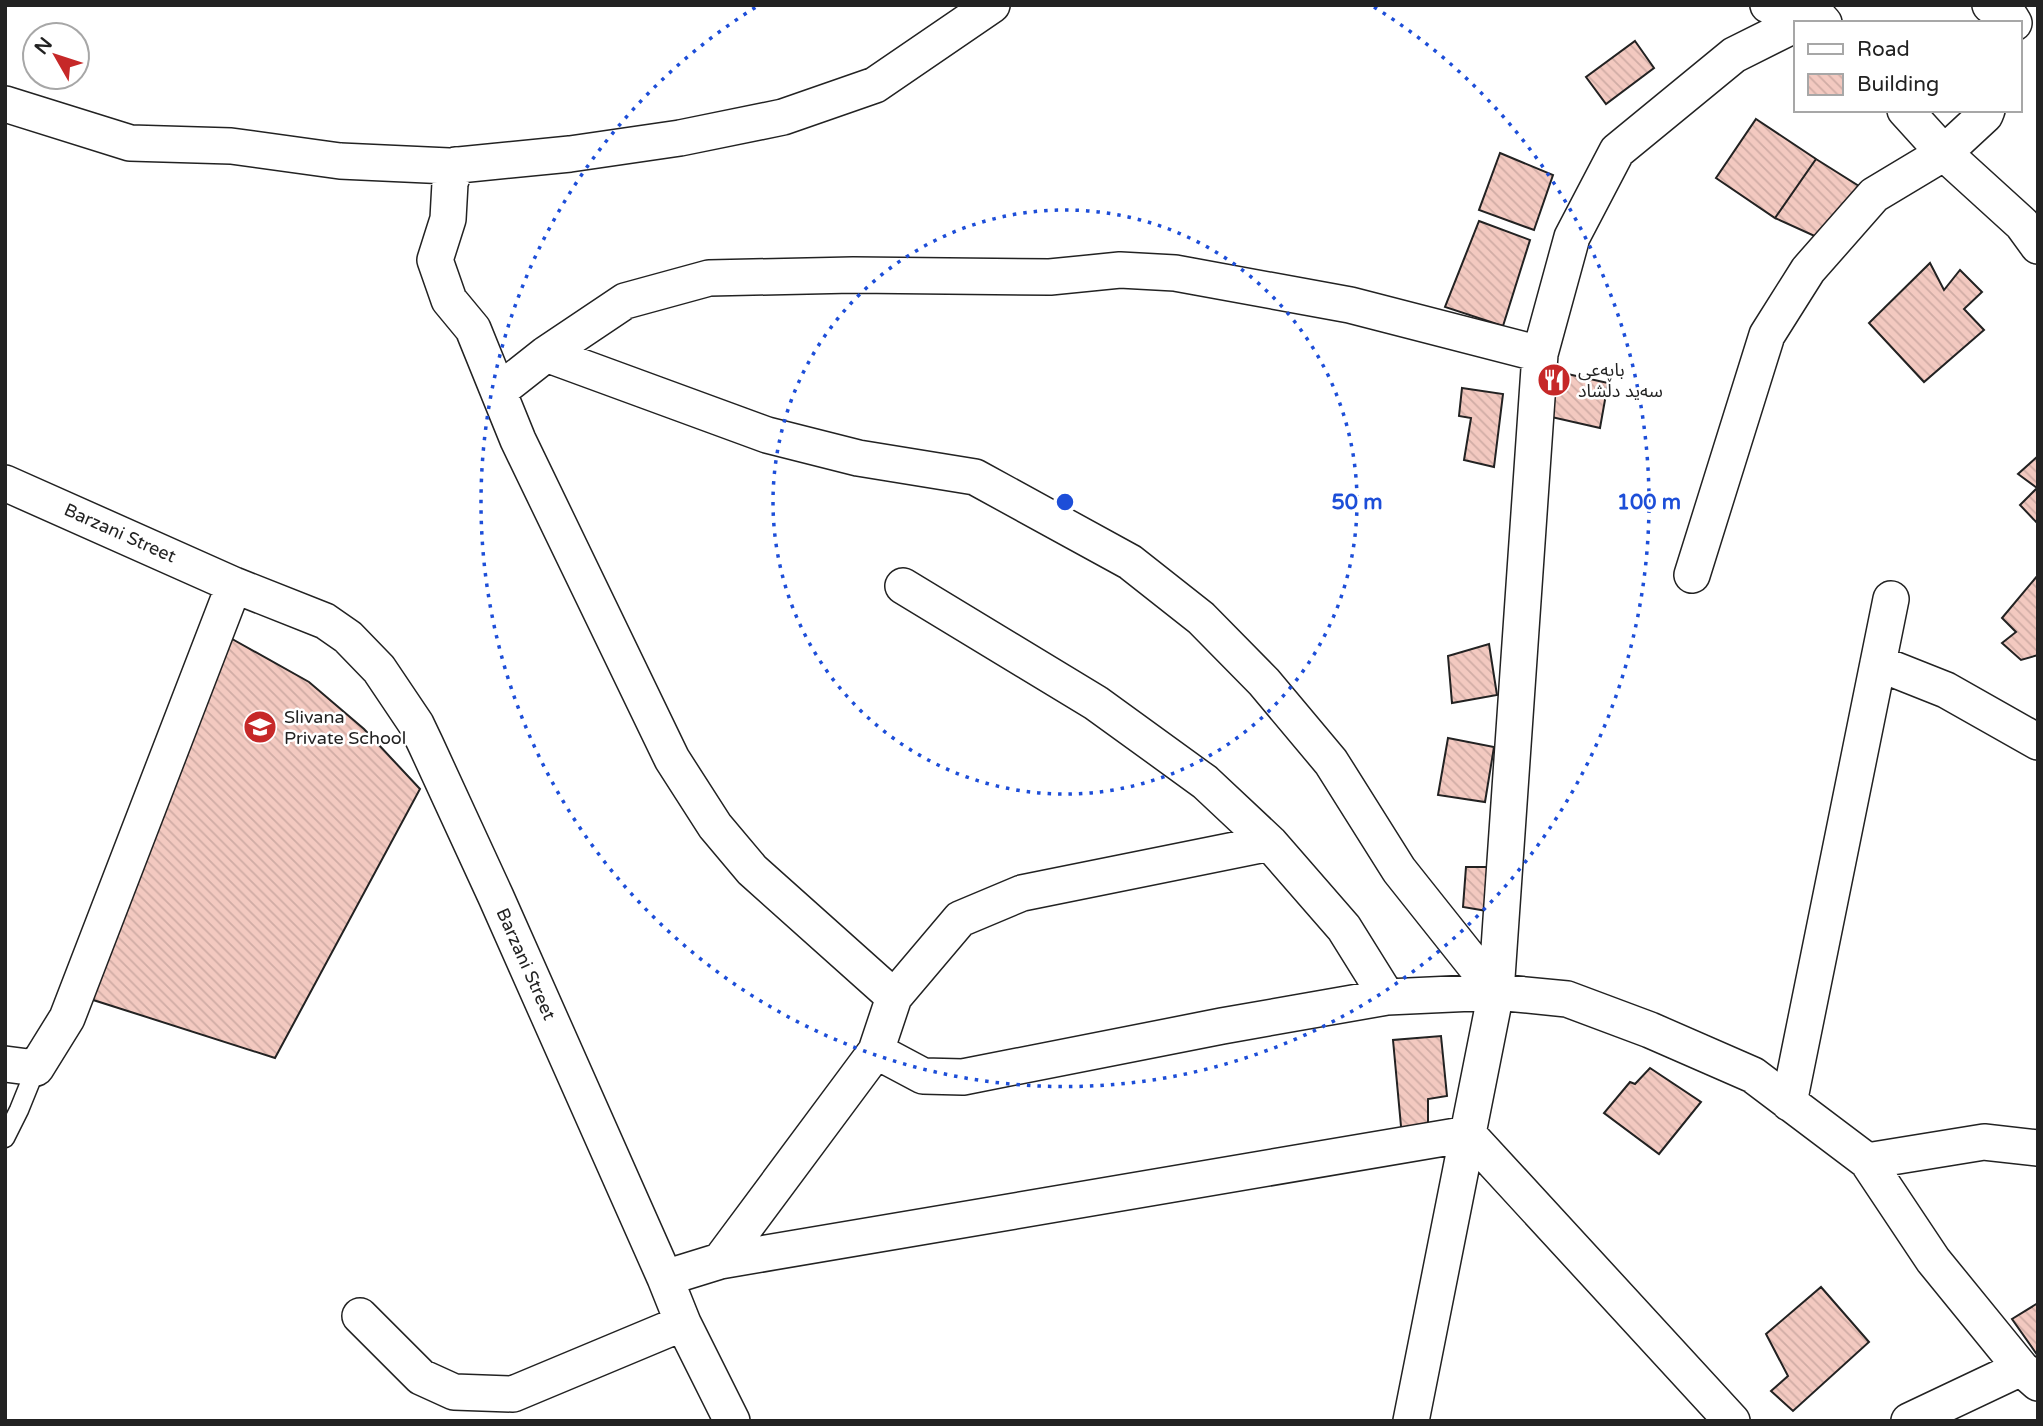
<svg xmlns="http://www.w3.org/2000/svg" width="2043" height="1426" viewBox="0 0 2043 1426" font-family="'Varela Round','Noto Sans Arabic',sans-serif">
	<defs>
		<pattern id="building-back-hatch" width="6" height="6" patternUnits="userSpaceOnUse" patternTransform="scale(1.75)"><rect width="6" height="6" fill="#f3c9c0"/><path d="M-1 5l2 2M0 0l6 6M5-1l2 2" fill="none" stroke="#d0aca5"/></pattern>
	</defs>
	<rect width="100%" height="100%" fill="#fff"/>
	<path fill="url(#building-back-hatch)" stroke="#222" stroke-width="2" d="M1635,41L1654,68L1606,104L1586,77Z
		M1756,119L1816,159L1775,218L1716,178Z
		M1500,153L1553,175L1534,230L1479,210Z
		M1816,159L1862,188L1819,238L1775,218Z
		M1479,221L1530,240L1503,326L1445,307Z
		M1930,263L1944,290L1960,270L1982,292L1964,309L1984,330L1924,382L1869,323Z
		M1554,371L1608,383L1600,428L1547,416Z
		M1462,388L1503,394L1494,467L1464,460L1471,418L1459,416Z
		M2038,456V524L2020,505L2037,488L2018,474Z
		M2038,575V655L2021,660L2002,643L2016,632L2002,618Z
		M225,635L309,682L364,729L420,789L275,1058L87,998Z
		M1489,644L1497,695L1452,703L1448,656Z
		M1448,738L1494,747L1485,802L1438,795Z
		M1466,867H1491L1487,911L1463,907Z
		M1441,1036L1447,1096L1428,1099V1136L1402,1137L1393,1040Z
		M1650,1068L1701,1102L1659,1154L1604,1113L1630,1082L1635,1084Z
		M1821,1287L1869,1342L1793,1411L1771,1391L1788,1376L1766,1334Z
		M2038,1303V1356L2012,1319Z"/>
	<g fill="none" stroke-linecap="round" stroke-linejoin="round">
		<defs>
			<path id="lane" d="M5,1138L19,1110L36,1068"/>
			<path id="street" d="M1768,5L1816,14L1824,23
				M1990,5L2011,18L2014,23
				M5,104L130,143L231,146L340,161L449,166L570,154L680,138L783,117L875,85L992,5
				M1905,110L1944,153L2022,224L2038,246
				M456,165L450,183L448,219L435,260L449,300L473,329L518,440L672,759L715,826L752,870L894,997
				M546,354L767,435L858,458L975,477L1130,562L1201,618L1264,682L1331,762L1399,870L1496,992
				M499,391L546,354L625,301L709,278L853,275L1050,277L1120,270L1175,273L1350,305L1540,354
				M5,483L234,585L325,621L348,637L379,669L416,724L426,745L496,897L665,1278L683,1323L732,1421
				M1692,575L1767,335L1808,270L1874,195L1944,153L1985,115L1987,110
				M903,586L1096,703L1205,782L1270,843L1344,928L1387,997
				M1878,663L1946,690L2038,742
				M876,1051L923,1076L963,1077L1222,1026L1387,997L1496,992L1567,999L1650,1030L1753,1075L1867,1161L1984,1142L2038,1148
				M5,1064L36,1068L67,1018L234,585
				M1789,1103L1891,599
				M1867,1161L1933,1260L2021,1368L2038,1383
				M720,1261L876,1051L894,997L960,919L1022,893L1270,843
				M665,1278L720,1261L1468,1134L1732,1421
				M360,1316L421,1377L454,1392L513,1394L683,1323
				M1411,1421L1496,992L1540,354L1572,237L1617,151L1734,55L1796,24
				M1909,1421L2021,1368"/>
		</defs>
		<use href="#lane" stroke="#222" stroke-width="21"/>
		<use href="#street" stroke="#222" stroke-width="38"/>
		<use href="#lane" stroke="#fff" stroke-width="18"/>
		<use href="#street" stroke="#fff" stroke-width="35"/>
	</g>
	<g fill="none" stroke="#1d4ed8" stroke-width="3.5" stroke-dasharray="3.5 7">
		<circle cx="1065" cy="502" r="292"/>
		<path d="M1374 7A584 584 0 1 1 756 7"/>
	</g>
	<defs>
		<symbol id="restaurant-disc" viewBox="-11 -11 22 22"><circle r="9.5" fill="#c62828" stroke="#fff"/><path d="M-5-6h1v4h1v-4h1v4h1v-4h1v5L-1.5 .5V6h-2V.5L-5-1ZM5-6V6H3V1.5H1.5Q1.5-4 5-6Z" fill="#fff"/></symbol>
		<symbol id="school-disc" viewBox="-11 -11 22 22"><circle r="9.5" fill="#c62828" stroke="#fff"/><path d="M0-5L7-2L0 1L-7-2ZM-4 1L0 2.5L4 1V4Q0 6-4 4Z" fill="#fff"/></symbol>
	</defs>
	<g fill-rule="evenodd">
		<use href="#restaurant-disc" x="1535" y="361" width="38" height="38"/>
		<use href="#school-disc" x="241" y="708" width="38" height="38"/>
	</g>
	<g text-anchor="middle" stroke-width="5" stroke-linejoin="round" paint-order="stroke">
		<g font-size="18" fill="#222" stroke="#fff" text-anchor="start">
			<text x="1578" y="376">بایەعی<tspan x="1578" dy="21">سەید دڵشاد</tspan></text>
			<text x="284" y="723">Slivana<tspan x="284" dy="21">Private School</tspan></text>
		</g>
		<g font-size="18" fill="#222" stroke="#fff">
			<text transform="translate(120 533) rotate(24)" y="6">Barzani Street</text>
			<text transform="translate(526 964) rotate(66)" y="6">Barzani Street</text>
		</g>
	</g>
	<circle cx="1065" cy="502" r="10" fill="#1d4ed8" stroke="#fff" stroke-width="3.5"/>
	<g font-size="21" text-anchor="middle" font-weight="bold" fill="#1d4ed8" stroke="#fff" stroke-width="5" stroke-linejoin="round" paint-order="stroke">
		<text x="1357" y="509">50 m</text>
		<text x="1649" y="509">100 m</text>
	</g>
	<rect width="2043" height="1426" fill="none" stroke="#222222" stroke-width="14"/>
	<rect x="1794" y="21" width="228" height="91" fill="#ffffff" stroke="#a7a7a7" stroke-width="2"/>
	<rect x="1808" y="44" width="35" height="10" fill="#ffffff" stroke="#a7a7a7" stroke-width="2"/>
	<text x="1857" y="56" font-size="21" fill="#222222">Road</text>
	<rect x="1808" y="74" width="35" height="21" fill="url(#building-back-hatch)" stroke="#a7a7a7" stroke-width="2"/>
	<text x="1857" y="91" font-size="21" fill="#222222">Building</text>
	<g transform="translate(56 56) rotate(309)"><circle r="33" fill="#ffffff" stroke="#a7a7a7" stroke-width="2"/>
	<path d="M0-5L12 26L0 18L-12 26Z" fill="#c62828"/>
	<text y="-10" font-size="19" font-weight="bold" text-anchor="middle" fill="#222222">N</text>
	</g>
</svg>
